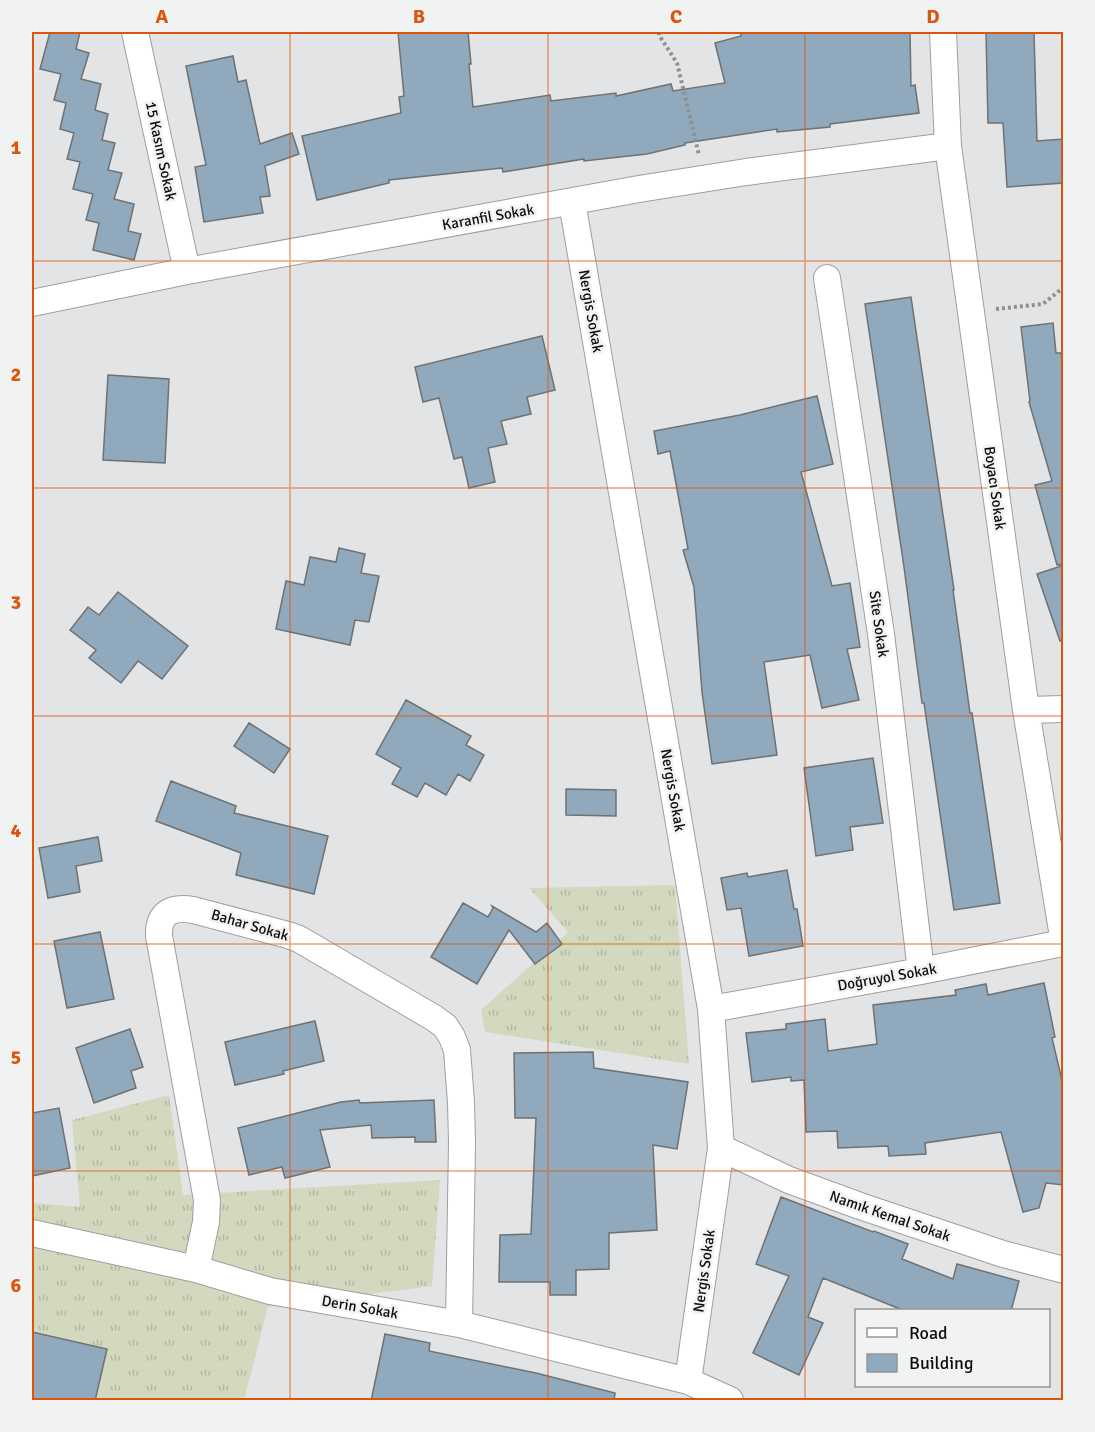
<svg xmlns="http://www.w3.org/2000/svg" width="1095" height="1432" viewBox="0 0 1095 1432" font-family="Signika,sans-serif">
	<defs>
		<pattern id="grass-tufts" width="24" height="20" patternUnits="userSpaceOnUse" patternTransform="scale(1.5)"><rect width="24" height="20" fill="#d3d9bf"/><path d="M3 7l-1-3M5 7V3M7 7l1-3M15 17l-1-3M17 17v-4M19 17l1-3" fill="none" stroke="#b4b9a3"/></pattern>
	</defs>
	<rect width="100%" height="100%" fill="#e3e4e5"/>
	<path fill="url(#grass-tufts)" d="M675,885L689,1064L485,1032L481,1010L568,932L529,888Z
		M169,1095L183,1195L440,1180L432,1286L268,1307L244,1400H32V1203L80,1207L72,1120Z"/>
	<path fill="#90a9bd" stroke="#707171" stroke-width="1.5" d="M50,32H80L76,49L89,53L81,79L101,84L95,110L108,114L102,140L115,143L108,170L122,173L114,199L134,204L128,231L141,234L134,260L93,250L99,223L86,220L93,194L73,189L80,162L67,159L74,133L60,129L66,103L54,100L61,74L40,69Z
		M398,32H468L471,64H469L473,107L550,95L551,101L616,93V96L671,84L673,91L725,83L715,43L741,36V32H910L911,86L915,85L919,113L830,124V127L777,132V129L685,143V145L647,154L584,161V159L503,172L502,168L389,180V183L317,200L302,136L401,113L399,97L404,96Z
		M986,32H1034L1037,141L1064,139V183L1007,187L1003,123H988Z
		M233,56L238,82L246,80L260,144L292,133L299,154L265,166L270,196L260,197L263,213L204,222L195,167L206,165L186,66Z
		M911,297L954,590H953L970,713H972L1000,903L954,910L924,703H922L904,567L865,304Z
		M1053,323L1056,353H1061L1064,376V564L1057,565L1035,485L1052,481L1029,402L1030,401L1021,327Z
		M542,336L555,390L527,397L531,414L501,421L507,444L488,448L495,482L469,488L462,457L454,459L439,398L423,402L415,367Z
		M108,375L169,379L165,463L103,460Z
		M817,396L833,464L801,472L832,586L850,583L860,647L847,649L859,700L822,708L810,655L764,662L777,755L712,764L702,692L694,587L683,550L688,549L670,451L658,454L654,431L740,415Z
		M339,548L365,554L361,573L379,576L369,622L355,620L350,645L276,629L286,581L304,585L310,557L336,562Z
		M1064,565V641H1060L1037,574Z
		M118,592L188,646L162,679L138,661L121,683L89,658L96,650L70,630L88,607L99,615Z
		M406,700L471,736L466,745L484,755L470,781L458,774L446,795L425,783L417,797L392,784L401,768L376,754Z
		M249,723L290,749L274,773L234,746Z
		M873,758L883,823L850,827L853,850L816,856L804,768Z
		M171,781L236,806L234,813L328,836L314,894L236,875L241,853L156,821Z
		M566,789L616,790V816L566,815Z
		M98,837L102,861L76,866L80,892L48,898L39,848Z
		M787,870L794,909H797L803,946L749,956L741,908L727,910L721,878L747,873L748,877Z
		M463,903L488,917L493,908L492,906L536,932L547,923L562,944L535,964L509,930L477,984L431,957Z
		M100,932L114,999L67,1008L54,941Z
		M1044,983L1055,1037L1052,1038L1064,1089V1185L1046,1183L1039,1208L1023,1212L1001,1132L925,1143L926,1154L889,1156L888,1146L838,1148L837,1131L806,1132L804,1080L791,1081V1077L752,1082L746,1033L786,1029V1024L825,1019L828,1051L877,1044L873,1005L956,995L955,990L986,984L988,995Z
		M315,1021L324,1061L283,1071L284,1074L235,1085L225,1042Z
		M130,1029L143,1067L131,1071L136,1088L94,1103L76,1048Z
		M593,1052L594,1068L688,1082L677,1149L653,1145L657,1230L609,1233V1269L576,1270V1295H550V1282H499L500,1235L531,1234L536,1118H515L514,1053Z
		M359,1100L360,1103L434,1100L436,1142H415V1137L372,1138L371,1125L320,1130L330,1167L285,1178L282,1167L249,1175L238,1128L341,1102Z
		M59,1108L70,1168L32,1176V1113Z
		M781,1197L873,1232L874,1231L908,1244L902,1259L953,1279L957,1264L1019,1281L1011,1311H905L823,1278L808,1317L823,1323L799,1375L753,1353L789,1276L756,1264Z
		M32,1332L107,1349L95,1401H32Z
		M385,1334L430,1343L429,1351L536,1373L615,1393L614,1401H371Z"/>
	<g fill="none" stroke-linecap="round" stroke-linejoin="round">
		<defs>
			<path id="street" d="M135,32L187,271
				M943,32L948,146L1026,710L1064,943
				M572,202L711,1009L721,1148L688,1381
				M827,278L881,634L921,971
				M32,303L187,271L639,189L746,172L948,146
				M1026,710L1064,709
				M711,1009L921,971L1063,943
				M721,1148L789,1180L860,1206L1003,1254L1064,1270
				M32,1233L196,1269L270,1291L459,1324L688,1381L730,1400
				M196,1269L206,1222L207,1200L159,936C158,913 172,906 193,910L288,935L299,939L434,1018L445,1026L452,1037L457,1050L461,1102L462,1143L459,1324"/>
		</defs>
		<use href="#street" stroke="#9e9f9f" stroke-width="28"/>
		<path stroke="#8f9091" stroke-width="4" stroke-dasharray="3 3" stroke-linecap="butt" d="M659,32V35L677,63L699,155
			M996,309L1043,304L1064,287"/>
		<use href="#street" stroke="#fff" stroke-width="26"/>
	</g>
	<path fill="none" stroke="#dd550c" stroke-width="1.5" stroke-opacity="0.55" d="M290,32V1400M548,32V1400M805,32V1400M32,261H1064M32,488H1064M32,716H1064M32,944H1064M32,1171H1064"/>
	<g text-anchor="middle" stroke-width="5" stroke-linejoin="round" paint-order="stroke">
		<g font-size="15" fill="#0b0c0c" stroke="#f1f2f2">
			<text transform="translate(161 151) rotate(78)" y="5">15 Kasım Sokak</text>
			<text transform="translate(488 217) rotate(-10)" y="5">Karanfil Sokak</text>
			<text transform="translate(591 311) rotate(80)" y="5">Nergis Sokak</text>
			<text transform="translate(995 488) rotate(82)" y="5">Boyacı Sokak</text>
			<text transform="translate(879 624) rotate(82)" y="5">Site Sokak</text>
			<text transform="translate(673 790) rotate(80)" y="5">Nergis Sokak</text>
			<text transform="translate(250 925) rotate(16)" y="5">Bahar Sokak</text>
			<text transform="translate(887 977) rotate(-10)" y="5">Doğruyol Sokak</text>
			<text transform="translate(890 1216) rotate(19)" y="5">Namık Kemal Sokak</text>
			<text transform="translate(704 1271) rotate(-82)" y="5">Nergis Sokak</text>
			<text transform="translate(360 1307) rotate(10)" y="5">Derin Sokak</text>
		</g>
	</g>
	<rect width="1095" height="1432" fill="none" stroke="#f1f2f2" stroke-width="66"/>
	<rect x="855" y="1309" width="195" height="78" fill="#f1f2f2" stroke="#959696" stroke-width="1.5"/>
	<rect x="867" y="1328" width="30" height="9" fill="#ffffff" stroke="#959696" stroke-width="1.5"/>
	<text x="909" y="1339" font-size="18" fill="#0b0c0c">Road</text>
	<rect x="867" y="1354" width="30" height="18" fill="#90a9bd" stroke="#959696" stroke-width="1.5"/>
	<text x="909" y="1369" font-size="18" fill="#0b0c0c">Building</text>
	<rect x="33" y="33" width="1029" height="1366" fill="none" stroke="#dd550c" stroke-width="2"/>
	<g font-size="20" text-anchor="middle" font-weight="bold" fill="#dd550c">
		<text x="162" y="23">A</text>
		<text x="419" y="23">B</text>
		<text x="676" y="23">C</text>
		<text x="933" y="23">D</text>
		<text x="16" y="154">1</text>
		<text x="16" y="381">2</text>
		<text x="16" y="609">3</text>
		<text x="16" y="837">4</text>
		<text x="16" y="1064">5</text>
		<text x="16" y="1292">6</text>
	</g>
</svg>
